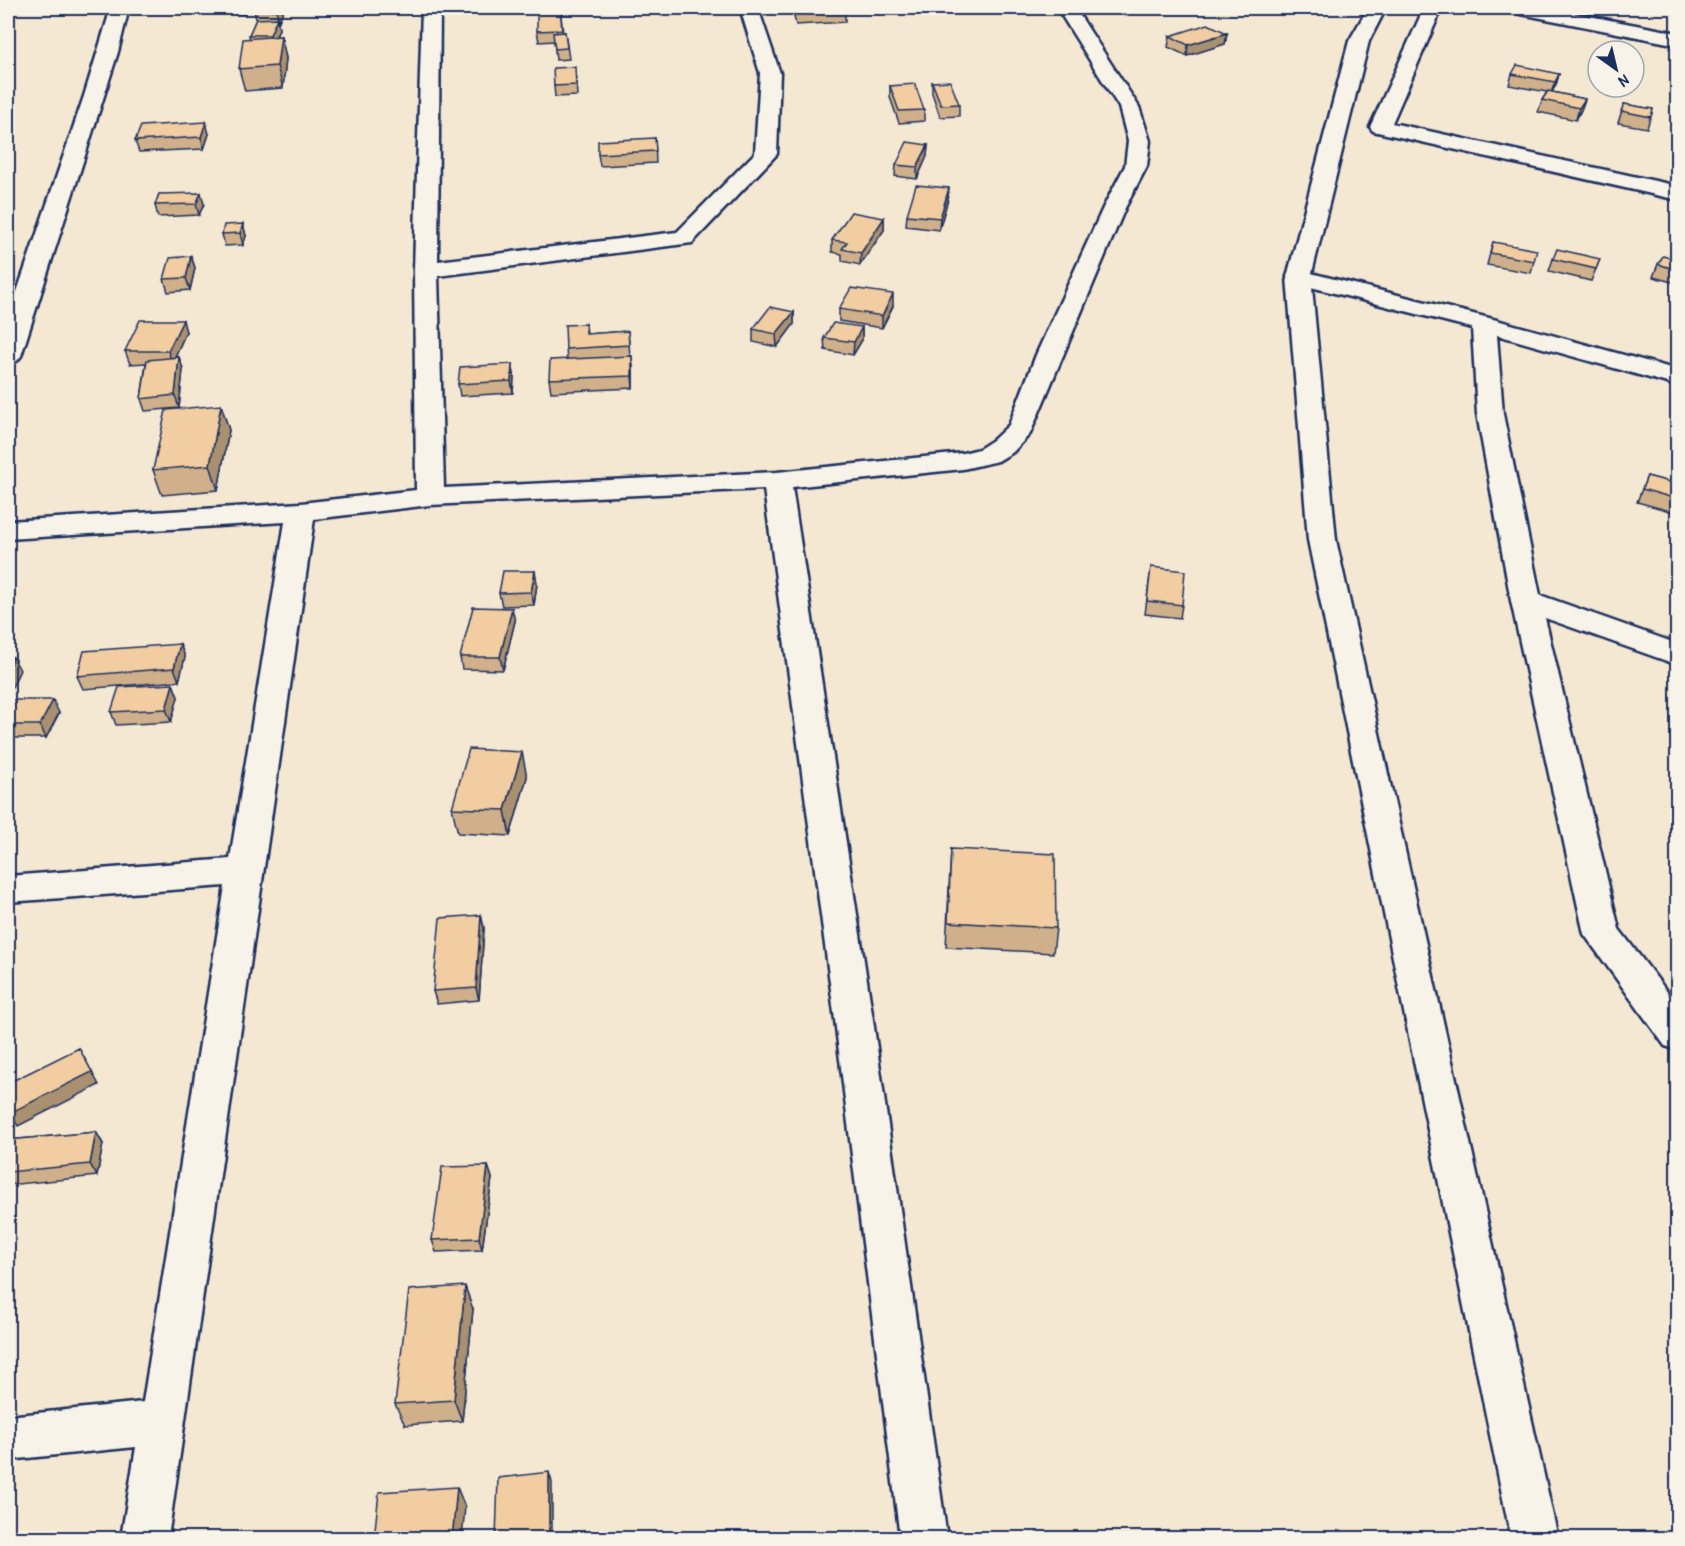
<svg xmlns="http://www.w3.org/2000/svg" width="1685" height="1546" viewBox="0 0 1685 1546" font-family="'Patrick Hand',sans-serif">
	<rect width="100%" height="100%" fill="#f5e8d3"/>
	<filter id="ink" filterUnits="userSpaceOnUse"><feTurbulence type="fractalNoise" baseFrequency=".0167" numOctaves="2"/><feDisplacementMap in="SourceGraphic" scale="12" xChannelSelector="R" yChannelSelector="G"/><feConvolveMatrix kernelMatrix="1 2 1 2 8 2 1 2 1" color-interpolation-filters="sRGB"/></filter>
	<g filter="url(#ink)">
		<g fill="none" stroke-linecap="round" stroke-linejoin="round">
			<defs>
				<path id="street" d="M111,8H129L118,52L21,356L17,361L8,363V318L84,96Z
					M422,8H440L438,261L677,232L755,153L760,73L740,8H758L780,73L777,154L692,243L438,276L444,488L777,472L963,453L979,449L993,440L1009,425L1036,355L1103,208L1125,166L1128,141L1119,107L1057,8H1075L1139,107L1150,141L1147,166L1125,208L1030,434L1013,452L998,461L963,469L792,487L873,1020L947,1538H900L835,1020L764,489L430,505L314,519L168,1538H121L136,1447L8,1460V1416L143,1402L225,886L8,902V876L230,859L285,522L8,539V521L301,503L416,490L414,270Z
					M1424,8H1442L1392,123L1678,186V200L1373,131L1370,127Z
					M1512,8H1547L1678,33V45L1521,14L1514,12Z
					M1299,270L1493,319L1678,370V386L1497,335L1503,414L1540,595L1678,644V665L1545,618L1619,929L1678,1006V1050L1665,1046L1584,934L1511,601L1477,414L1472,328L1291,282L1287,277L1291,272Z"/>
				<path id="secondary" d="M1368,8H1386L1369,41L1311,277L1336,540L1558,1538H1511L1308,540L1287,277L1349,41Z"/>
			</defs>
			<use href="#street" stroke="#1b2f5e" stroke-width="5"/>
			<use href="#secondary" stroke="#1b2f5e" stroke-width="5"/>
			<use href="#street" fill="#f7f3e8" fill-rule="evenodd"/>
			<use href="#secondary" fill="#f7f3e8" fill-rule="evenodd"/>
		</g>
		<path fill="#cfb08a" stroke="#1b2f5e" stroke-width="1.5" d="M219,8H247L244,14H221Z
			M255,8H284L279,21H277L279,29L276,37L281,36L286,58L283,88L245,91L239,69L250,39L249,35L256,19L254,10Z
			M560,8L563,33L565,32L569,59L556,60L554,41L539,42L537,31Z
			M794,8L845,11V22L796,25L794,17Z
			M1227,33L1225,44L1187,56L1168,47L1170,36Z
			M1512,74H1559L1556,85L1552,92L1585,99L1581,110L1576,120L1538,112L1542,100L1547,92L1509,85Z
			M576,78L577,96L555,97L554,86Z
			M932,82L959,104V116L940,117L932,93Z
			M890,86L924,110V121L899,123L890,97Z
			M1624,104L1653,109L1647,128L1618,123Z
			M209,134L204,149L139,152L135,141Z
			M655,138L656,163L600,166L598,154Z
			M928,145L927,156L917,179L895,176L896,165Z
			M159,194L204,204L199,215L158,217L155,205Z
			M948,199L939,230L906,226L907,215Z
			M884,218V230L860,265L842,261V254L832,252V240Z
			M243,224L246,236L243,245L225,246L222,234Z
			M1493,242L1534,261L1531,273L1487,265Z
			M191,256L195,268L190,290L168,292L164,279Z
			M1553,259H1600L1591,281L1549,271Z
			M1677,260V281L1676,283L1653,277L1658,264Z
			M893,306L882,328L839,321V309Z
			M794,312V324L777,347L753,342V329Z
			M586,324L587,334L628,331L630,356H632L633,369V388L551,392L549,379L567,359L566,349Z
			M862,327V340L853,355L825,350L824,338Z
			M186,332L175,357H179L183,369L179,408L145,411L141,399L146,363L130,364L125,351Z
			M512,364L514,376L513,393L460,396L458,384Z
			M221,405L229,430L218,490L162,495L153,470Z
			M1647,476L1677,484V513L1637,502Z
			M1151,567L1182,605L1180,618L1145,614Z
			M535,571L537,584L534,605L502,606L499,593Z
			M515,621L503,670L462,669L460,657Z
			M180,644L185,657L179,681L83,689L77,676Z
			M173,684L178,697L171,722L116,725L111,712Z
			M8,700L59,713L46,738H8Z
			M527,777L510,836L458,833L452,808Z
			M951,849L1056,928L1053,953L946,947Z
			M481,915L484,928L479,1000L437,1004L433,991Z
			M96,1132L103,1144L97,1176L8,1185V1140Z
			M488,1166L492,1178L482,1250L436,1252L432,1240Z
			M473,1309L462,1421L405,1425L395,1404Z"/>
		<path fill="#a99071" stroke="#1b2f5e" stroke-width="1.5" d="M242,8H247L244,14Z
			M277,8H284L279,21L276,10Z
			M277,18L279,29L272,46L270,35Z
			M1227,33L1225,44L1187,56L1188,45Z
			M281,36L286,58L283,88L277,66Z
			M1559,74L1556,85L1551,93L1555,82Z
			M1585,99L1581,110L1576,120L1579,108Z
			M206,122L209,134L204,149L201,137Z
			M928,145L927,156L917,179V167Z
			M949,188L948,199L939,230L940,218Z
			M201,193L204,204L199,215L196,204Z
			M884,218V230L860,265L861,253Z
			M243,224L246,236L243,245L240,233Z
			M191,256L195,268L190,290L186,278Z
			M893,294V306L882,328V316Z
			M794,312V324L777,347L776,334Z
			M183,320L186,332L172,363L168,351Z
			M862,327V340L853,355L854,342Z
			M632,356L633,369V388L632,376Z
			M179,357L183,369L179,408L175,395Z
			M512,364L514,376L513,393L511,381Z
			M221,405L229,430L218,490L210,465Z
			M535,571L537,584L534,605L531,592Z
			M512,608L515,621L503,670L500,657Z
			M180,644L185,657L179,681L174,668Z
			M13,657L20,670L10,692L8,688V671Z
			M173,684L178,697L171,722L166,709Z
			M53,700L59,713L46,738L40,725Z
			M522,752L527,777L510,836L505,810Z
			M481,915L484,928L479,1000L476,988Z
			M79,1048L99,1085L18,1126L10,1113Z
			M96,1132L103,1144L97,1176L90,1164Z
			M488,1166L492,1178L482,1250L479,1238Z
			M465,1286L473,1309L462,1421L454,1400Z
			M549,1472L552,1482V1539H549Z
			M457,1487L465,1507L462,1539H452Z"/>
		<path fill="#f1cda1" stroke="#1b2f5e" stroke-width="1.5" d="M255,8H277L276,10H254Z
			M537,8H560L562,30L537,31Z
			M794,8H844L845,11L796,14Z
			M277,18L270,35H249L256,19Z
			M1208,24L1227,33L1188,45L1170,36Z
			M565,32L567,48L555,49L553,33Z
			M281,36L277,66L239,69L243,39Z
			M1517,65L1559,74L1555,82L1512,74Z
			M575,67L576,85L554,86L553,68Z
			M950,81L959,104L941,105L932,82Z
			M915,84L924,110L899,111L890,86Z
			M1548,91L1585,99L1579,108L1542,100Z
			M1624,104L1653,109L1651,117L1621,111Z
			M206,122L201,137L135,141L141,126Z
			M655,138L656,151L598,154V141Z
			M907,142L928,145L917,167L896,165Z
			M916,185L949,188L940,218L907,215Z
			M201,193L196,204L155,205L159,194Z
			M851,212L884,218L861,253L842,249L847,242L832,240Z
			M243,224L240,233L222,234L224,225Z
			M1493,242L1537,250L1534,261L1490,253Z
			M1557,249L1600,259L1596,269L1553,259Z
			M191,256L186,278L164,279L170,258Z
			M1663,256L1677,260V270L1658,264Z
			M851,288L893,294L882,316L839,309Z
			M770,307L794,312L776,334L753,329Z
			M140,320H183L168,351H125Z
			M833,323L862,327L854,342L824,338Z
			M586,324V334L628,331L629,345L566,349L565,325Z
			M632,356V376L549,379L550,360Z
			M179,357L175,395L141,399L147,360Z
			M512,364L511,381L458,384L460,367Z
			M221,405L210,465L153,470L166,410Z
			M1647,476L1677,484V499L1642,489Z
			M1151,567L1185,571L1182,605L1147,601Z
			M503,571H535L531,592L499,593Z
			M473,607L512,608L500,657H460Z
			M180,644L174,668L77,676L84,651Z
			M8,657H13L8,671Z
			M173,684L166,709L111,712L119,687Z
			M8,700H53L40,725H8Z
			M469,749L522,752L505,810L452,808Z
			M951,849L1055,854L1056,928L948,922Z
			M481,915L476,988L433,991L440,918Z
			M79,1048L92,1072L10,1113L8,1107V1083Z
			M96,1132L90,1164L8,1172V1140Z
			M488,1166L479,1238L432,1240L442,1167Z
			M465,1286L454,1400L395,1404L409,1290Z
			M549,1472V1539H496L498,1478Z
			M457,1487L452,1539H374L379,1492Z"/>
	</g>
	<rect width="1685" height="1546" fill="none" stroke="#f7f3e8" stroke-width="30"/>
	<rect x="15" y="15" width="1655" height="1516" fill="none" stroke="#1b2f5e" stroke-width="2" filter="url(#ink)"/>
	<g transform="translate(1616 69) rotate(146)"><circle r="28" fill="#f7f3e8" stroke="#9fa5b1" stroke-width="1.5"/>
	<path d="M0-4.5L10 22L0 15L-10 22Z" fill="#1b2f5e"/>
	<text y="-9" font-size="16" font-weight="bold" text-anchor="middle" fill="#1b2f5e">N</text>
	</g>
</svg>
